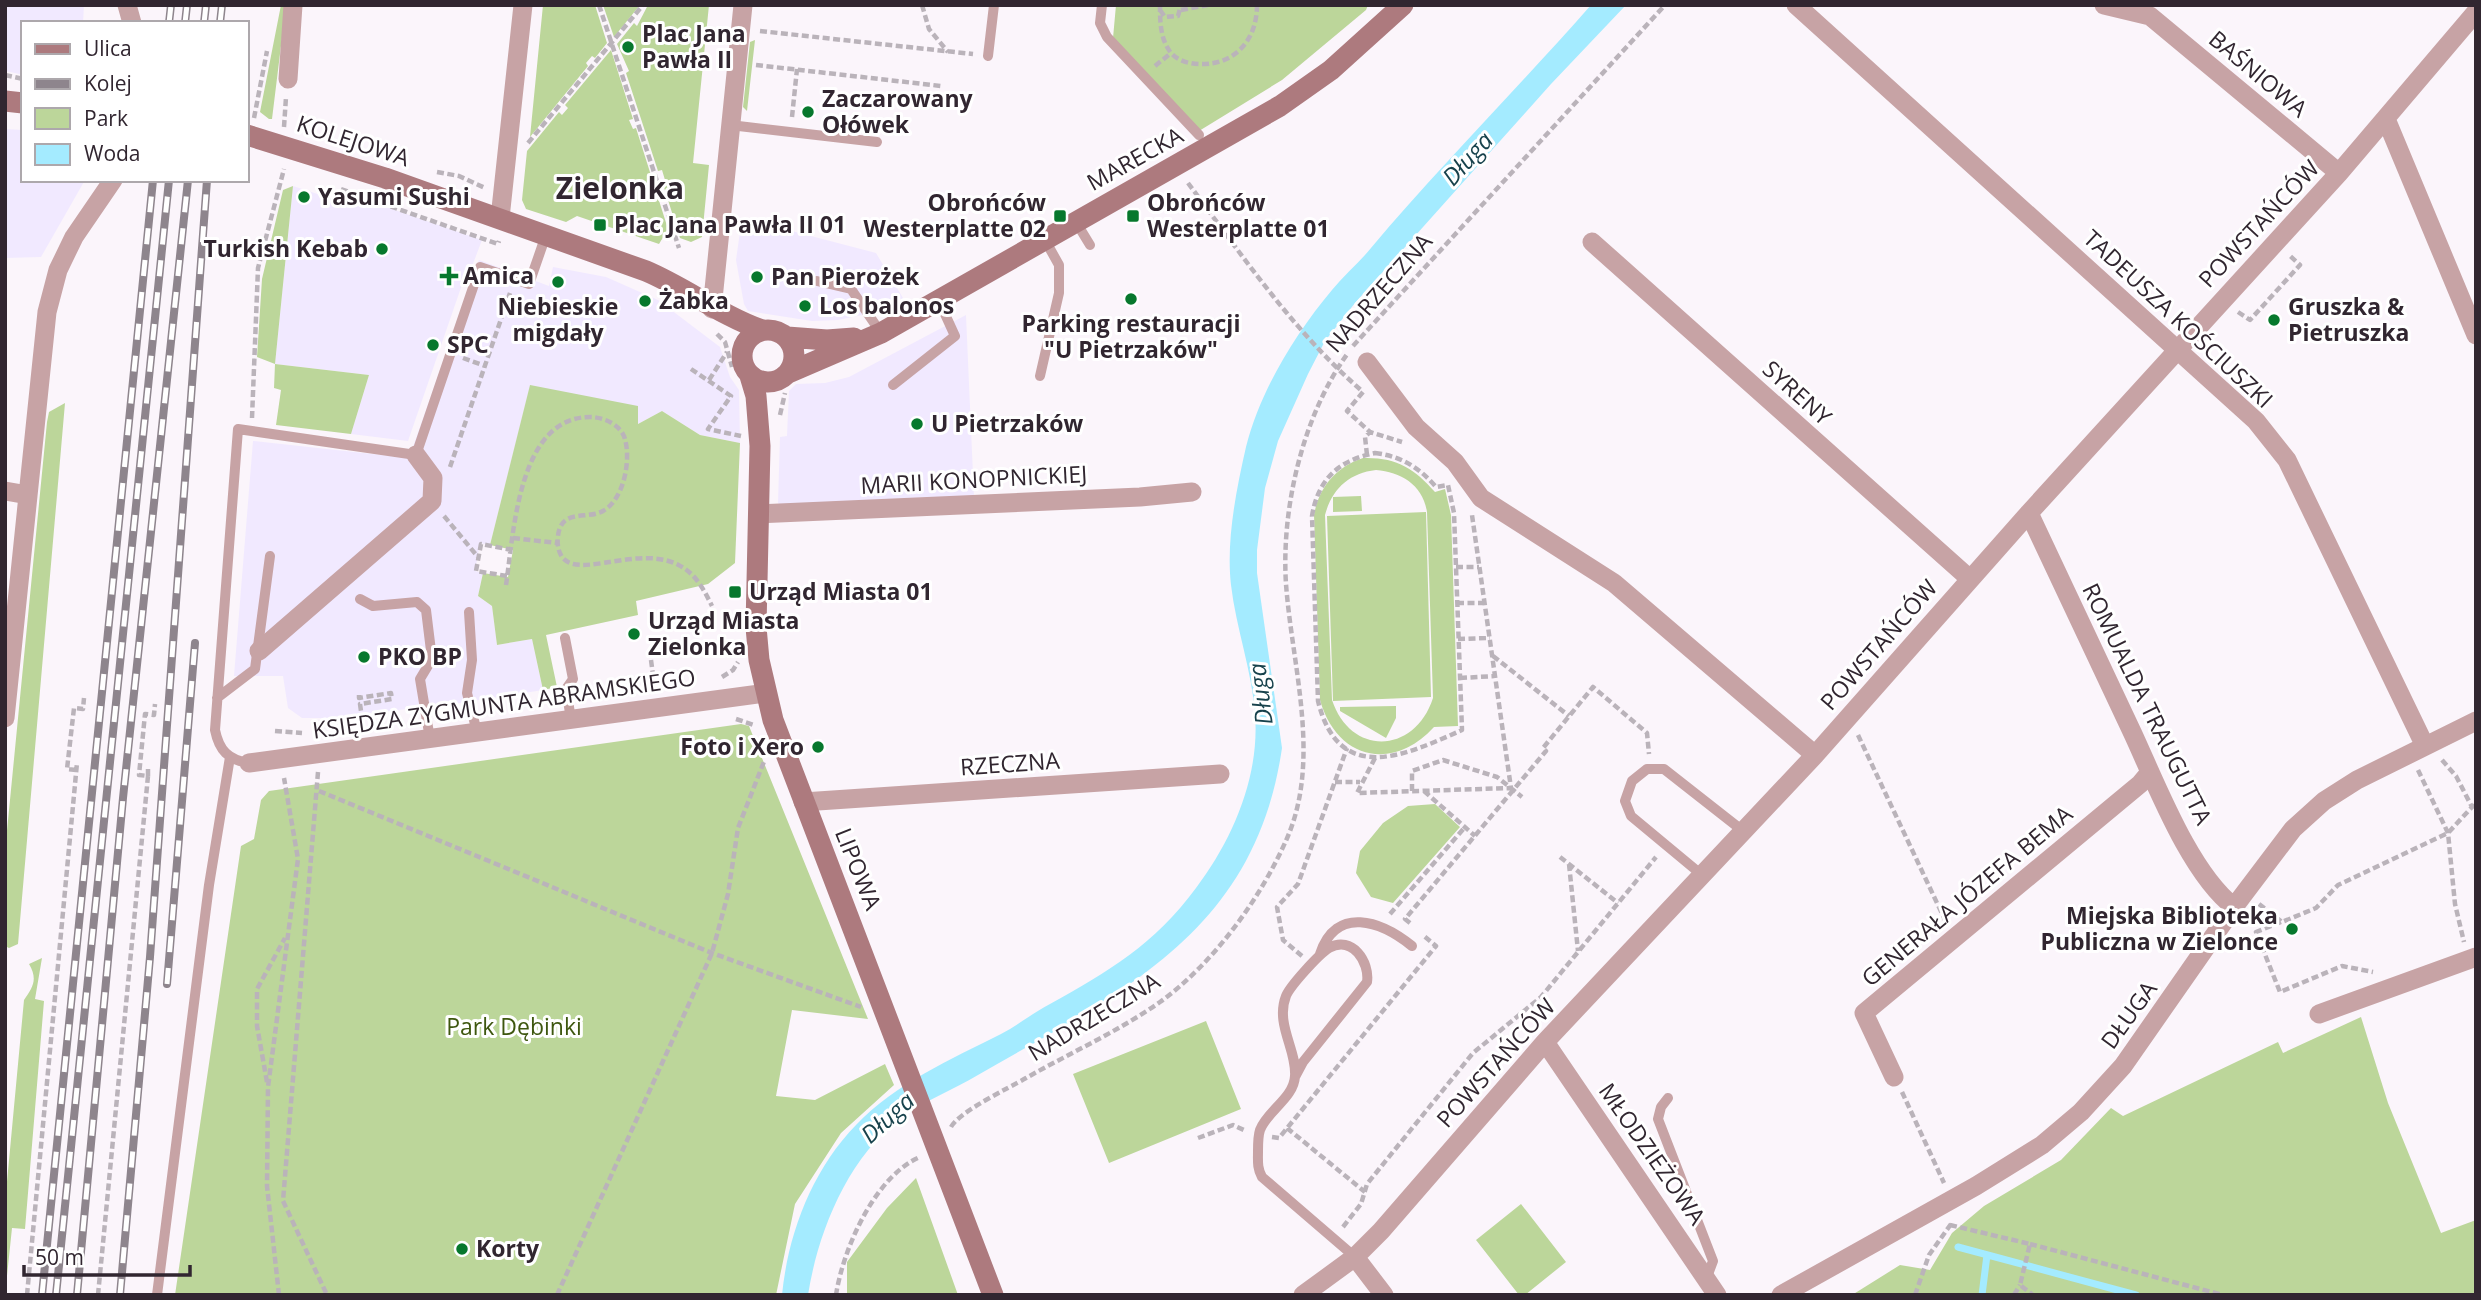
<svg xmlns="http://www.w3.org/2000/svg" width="2481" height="1300" viewBox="0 0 2481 1300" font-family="'Open Sans',sans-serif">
	<rect width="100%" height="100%" fill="#fbf5fb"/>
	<path fill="#f1e9ff" d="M5,5H84L83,23H23V75L15,73L5,71Z
		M5,129L23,130V180H85L41,257L5,258Z
		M293,186L351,205L354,196L482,240L471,269L465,276L408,441L351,434L369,375L275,364Z
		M742,218L876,253L903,298L877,312L838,320L812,321L748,311L744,304L736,260Z
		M479,260L549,286L553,267L606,277L658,300L720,347L730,377L739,390L740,443L700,435L662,411L638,424L530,386L490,545L480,543L475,571L483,573L478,596L492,606L497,645L532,639L543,690L453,704L325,718H302L288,708L283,676H234L253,441L409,458Z
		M966,315L974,498L784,508L778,503L780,437L787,436L789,391L796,384L825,383L849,377Z"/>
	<path fill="#bcd69a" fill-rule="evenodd" d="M281,5H286L272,119H269L260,112Z
		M543,5H595L607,43L595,58L592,56L586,63L588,66L530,137Z
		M603,5H640L614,37Z
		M648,5H709L693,163L709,165L702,237L691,242L680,238L662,181L665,180L662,170L658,171L626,73L629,71L617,44L634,23L637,26Z
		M1116,5H1368L1366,10L1282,80L1199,131L1113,38Z
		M755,40L747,111L743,107L750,42Z
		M611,50L633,119L629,120L633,129L636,128L668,229L659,244L577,216L566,222L526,209L522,200L527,151L559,112L562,115L568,108L565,105Z
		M293,186L275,364L369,375L351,434L276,425L281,390L274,388L275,364L257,357L262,279L283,190Z
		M530,385L638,406V424L662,411L700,435L740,443L735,563L708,584L636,601L638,615L546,635L557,687L543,690L532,639L497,645L492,606L478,596L483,573L508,577L513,550L490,545Z
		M65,403L18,944L9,948L5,946V851L47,422L49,412Z
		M1363,458C1396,457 1414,468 1435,492L1445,489L1451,515L1458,726L1434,727C1393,772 1337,760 1320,700L1314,515C1319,487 1336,467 1363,458ZM1376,470C1401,472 1423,485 1427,512L1433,698C1415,754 1351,757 1332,700L1325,515C1332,489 1349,473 1376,470Z
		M1361,496L1362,511L1333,512V497Z
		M1426,512L1431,697L1333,701L1327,516Z
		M1396,706V718L1386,738L1340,711V707Z
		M741,724L749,726L868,1019L792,1010L776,1096L815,1100L885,1064L894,1085L841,1133L795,1204L776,1295H175L241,846L254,839L261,800L269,791Z
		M1435,804L1460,827L1393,903L1371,897L1356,873L1360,851L1383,823L1408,806Z
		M42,958L35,999L44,1001L25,1229L12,1228L5,1295V1203L24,1000C33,987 38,979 29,964Z
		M2361,1017L2388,1103L2441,1233L2476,1220V1295H1852L1900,1265L1930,1270L1952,1233L1984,1206L2061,1160L2111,1108L2123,1116L2278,1042L2283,1053Z
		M1206,1021L1241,1109L1109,1163L1073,1074Z
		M916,1178L958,1295H847V1262L887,1208Z
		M1521,1204L1566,1262L1525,1295H1519L1476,1240Z"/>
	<path fill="#a4ebff" d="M1591,5H1626L1551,84L1355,303L1325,341L1308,374L1278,441L1265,488L1257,550V573L1282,748C1255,933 1123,991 978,1075C953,1090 922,1102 899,1119C847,1160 818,1232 808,1295H782C788,1234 812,1170 856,1125C895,1084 951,1059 1001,1034C1018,1025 1033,1013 1050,1004C1109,971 1154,945 1196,888C1233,839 1260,776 1255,714C1252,671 1236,628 1231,585C1226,541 1236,491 1246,447C1260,391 1295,334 1332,290C1344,275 1359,263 1371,248C1441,165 1519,87 1591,5Z"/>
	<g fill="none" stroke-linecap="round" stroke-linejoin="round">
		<path stroke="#a4ebff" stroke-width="7" d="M1958,1247L2136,1295
			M1982,1295L1987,1255"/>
		<path stroke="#bab3ba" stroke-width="4.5" stroke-dasharray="7 3.5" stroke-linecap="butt" d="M599,5L679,248
			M922,5L929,29L948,52
			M1160,5C1160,21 1160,39 1171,53C1178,61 1190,64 1200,64C1236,65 1257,39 1257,5
			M1160,10L1165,17L1178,16L1181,5
			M1181,10L1208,5
			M760,31L973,54
			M756,65L941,86
			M1155,66L1171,53
			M5,75L23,79
			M792,117L797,69
			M254,118L267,51
			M284,127L286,97
			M528,143L643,5
			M437,172L459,176L485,188
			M1188,183C1242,255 1293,331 1362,391
			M341,189L498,244L499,241
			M2238,312L2250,320L2300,265L2289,255
			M717,334L725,342L732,367
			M1353,346L1665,5
			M463,358L485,366
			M691,369L731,396L708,429L741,436
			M709,380L727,352
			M1363,392L1347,411L1370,432L1402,442
			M780,415L785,393
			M252,418L258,268L284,169
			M1375,453C1401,456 1420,468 1436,487L1448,485L1454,513L1462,730C1406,755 1339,787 1318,701L1312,516C1318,479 1339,460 1375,453Z
			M1367,455L1365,437L1370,432
			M450,467L510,293
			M444,516L478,557
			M513,538L557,543
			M1456,567H1479
			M507,576L476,571L481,544L512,550
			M506,585C514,532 518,415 592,417C605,418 621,425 625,439C631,461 624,499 603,511C587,520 561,508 558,536C557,543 558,551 562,557C582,584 661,529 699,583C704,590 708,598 712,606
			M1457,603H1485
			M1458,639L1490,638
			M1493,656L1569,716
			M651,660L653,675
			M722,677L733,670L738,662
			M1460,678L1495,676
			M359,695V698L391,693L392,699L360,704L362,718
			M736,719L754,725
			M275,731L302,733
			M1858,735L1945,920
			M1375,758L1357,793L1511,788L1472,515
			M2442,760L2456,776L2472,807L2476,805
			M148,769V776L139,775L145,714L154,715L155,704
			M76,770L67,769L74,708L83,709L84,698
			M2418,770L2448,833L2455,904L2464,942
			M318,772L283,1201L327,1295
			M1335,782H1360
			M319,791L712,953L861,1007
			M1412,791V771L1443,760L1497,777L1522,797
			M1424,791L1475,836
			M1560,857L1618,903
			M1569,864L1578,951
			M2259,904L2282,922L2316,908L2338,885L2448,833L2472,807
			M1390,914L1465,827
			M2281,922L2256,932L2280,992L2342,966L2373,972
			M1410,923L1405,919L1546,751L1543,748L1593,687L1647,733L1649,754
			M1302,956L1283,940L1277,907L1298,884L1347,748
			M267,1082L257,1026V989L285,938
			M1902,1092L1944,1183
			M951,1127C960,1111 1009,1088 1026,1078C1070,1053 1119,1031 1160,1002C1214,963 1262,897 1288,836C1321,757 1292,666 1286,584C1281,508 1303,415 1348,353
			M1287,1128L1365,1192
			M1272,1137L1279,1138L1436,946L1424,936
			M1198,1138L1233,1125L1246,1131
			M1950,1225L2030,1244L2020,1285L2033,1295
			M1343,1227L1361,1204L1367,1184L1473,1053L1541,997L1656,857
			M2030,1244L2223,1295
			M27,1295L77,763
			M98,1295L148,776
			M279,1295L267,1186L268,1087L298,859L284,778
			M557,1295L712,953L728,894L738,828L765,759
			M836,1295C843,1249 875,1176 920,1157
			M1915,1295L1929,1255L1951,1224
			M2014,1295L2020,1285"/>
		<path stroke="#c7a3a5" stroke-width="10" d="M1102,5L1100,23L1107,37L1199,135
			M988,56L994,5
			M730,125L877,142
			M1076,222L1090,245
			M817,281L851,289L881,333
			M1040,376L1059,293V265L1045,240
			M893,385L955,336L939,301
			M360,599L373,606L417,602L426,610L432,659L420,679L430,739
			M469,612L472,660L467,693L477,732
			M565,638L573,679L566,689L571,719
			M217,698L255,669L270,556
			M249,763C228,760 219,750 215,730L238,429L416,455L480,267L529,284L546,235
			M1702,875L1631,816L1625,801L1632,781L1647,769H1664L1743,831
			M1320,954C1336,905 1381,921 1412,946
			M1295,1077L1303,1062L1367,982C1370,962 1352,935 1329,948C1319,954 1290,986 1286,996C1275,1024 1297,1050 1295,1076C1294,1098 1267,1111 1260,1130C1258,1136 1258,1144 1258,1151C1258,1161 1257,1168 1262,1177L1355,1257
			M1668,1098L1661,1107L1658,1119L1713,1261L1707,1277
			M157,1295L209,885L230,757"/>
		<path stroke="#c7a3a5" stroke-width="19" d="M127,5L132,23
			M1796,5L2256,421L2287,460L2425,746
			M2104,5L2150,16L2339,173
			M288,79L293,5
			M2386,119L2476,335
			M500,218L523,5
			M1592,242L1970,579
			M712,309L743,5
			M1367,362L1416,427L1455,462L1481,498L1614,583L1815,755
			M5,491L28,495
			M2029,513C2064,587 2098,660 2133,734C2157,786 2190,873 2234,907
			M758,514L1140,497L1192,492
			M259,651L432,501L433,478L416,455
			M5,718L47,312L58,270L74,237L113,180
			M249,763L766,693
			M803,802L1220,774
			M2319,1014L2476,957
			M1545,1042L1717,1295
			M1894,1077L1864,1013L2140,784L2150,772
			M1355,1257L1384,1295
			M1303,1295L1355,1257L1381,1231L1545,1042L1815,755L2029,513L2339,173L2476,12
			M1781,1295L1976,1186L2042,1145L2081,1112L2123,1066L2234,907L2293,829L2324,801L2357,780L2476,721"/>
		<path stroke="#ad7a7e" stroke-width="21" d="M5,101L23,103
			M247,135L385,178L646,271C686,288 720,315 762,330
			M742 356a26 26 0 1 1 52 0a26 26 0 1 1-52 0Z
			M787,337L827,340L854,338
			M788,373L881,333L1280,106L1331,70L1403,5
			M750,376L756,396L760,446L756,627L759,660L773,720L993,1295"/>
		<defs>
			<path id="rail" d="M169,23L171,5
				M185,23L187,5
				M204,23L206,5
				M220,23L222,5
				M167,984L195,643
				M42,1295L153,180
				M56,1295L169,180
				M77,1295L123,798L188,180
				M120,1295L150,957L207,180"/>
		</defs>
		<use href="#rail" stroke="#8e858d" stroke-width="8"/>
		<use href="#rail" stroke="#fff" stroke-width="5" stroke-dasharray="16" stroke-linecap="butt"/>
	</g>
	<g fill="#07782d" stroke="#fff" stroke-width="2.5">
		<circle cx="628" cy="47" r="7"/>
		<circle cx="808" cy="112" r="7"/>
		<circle cx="304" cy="197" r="7"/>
		<rect x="1053" y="209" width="14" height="14" rx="3.5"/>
		<rect x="1126" y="209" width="14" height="14" rx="3.5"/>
		<rect x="593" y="218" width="14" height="14" rx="3.5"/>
		<circle cx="382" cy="249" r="7"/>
		<path d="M445.5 265.5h7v7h7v7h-7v7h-7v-7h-7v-7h7z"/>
		<circle cx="757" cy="277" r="7"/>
		<circle cx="558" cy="282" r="7"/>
		<circle cx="1131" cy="299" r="7"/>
		<circle cx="645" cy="301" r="7"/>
		<circle cx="805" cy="306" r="7"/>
		<circle cx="2274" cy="320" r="7"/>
		<circle cx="433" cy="345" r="7"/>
		<circle cx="917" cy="424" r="7"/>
		<rect x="728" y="585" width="14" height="14" rx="3.5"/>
		<circle cx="634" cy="634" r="7"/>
		<circle cx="364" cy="657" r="7"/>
		<circle cx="818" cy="747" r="7"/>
		<circle cx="2292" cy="929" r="7"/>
		<circle cx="462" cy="1249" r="7"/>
	</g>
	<g text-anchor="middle" stroke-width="6" stroke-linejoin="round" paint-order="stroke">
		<g font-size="23" font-weight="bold" fill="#312630" stroke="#fff" text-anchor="start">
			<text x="642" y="42">Plac Jana<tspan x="642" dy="26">Pawła II</tspan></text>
			<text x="822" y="107">Zaczarowany<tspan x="822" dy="26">Ołówek</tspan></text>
			<text x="318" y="205">Yasumi Sushi</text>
			<text x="1046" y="211" text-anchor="end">Obrońców<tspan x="1046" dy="26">Westerplatte 02</tspan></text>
			<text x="1147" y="211">Obrońców<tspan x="1147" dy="26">Westerplatte 01</tspan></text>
			<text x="614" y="233">Plac Jana Pawła II 01</text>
			<text x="368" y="257" text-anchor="end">Turkish Kebab</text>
			<text x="463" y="284">Amica</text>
			<text x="771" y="285">Pan Pierożek</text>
			<text x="659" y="309">Żabka</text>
			<text x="819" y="314">Los balonos</text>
			<text x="558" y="315" text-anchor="middle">Niebieskie<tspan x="558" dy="26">migdały</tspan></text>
			<text x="2288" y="315">Gruszka &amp;<tspan x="2288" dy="26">Pietruszka</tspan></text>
			<text x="1131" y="332" text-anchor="middle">Parking restauracji<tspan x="1131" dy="26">"U Pietrzaków"</tspan></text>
			<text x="447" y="353">SPC</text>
			<text x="931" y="432">U Pietrzaków</text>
			<text x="749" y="600">Urząd Miasta 01</text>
			<text x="648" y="629">Urząd Miasta<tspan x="648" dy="26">Zielonka</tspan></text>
			<text x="378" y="665">PKO BP</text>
			<text x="804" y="755" text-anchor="end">Foto i Xero</text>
			<text x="2278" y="924" text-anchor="end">Miejska Biblioteka<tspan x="2278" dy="26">Publiczna w Zielonce</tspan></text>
			<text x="476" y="1257">Korty</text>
		</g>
		<g font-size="23" fill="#312630" stroke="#fff">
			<text transform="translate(2258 74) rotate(40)" y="8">BAŚNIOWA</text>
			<text transform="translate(353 141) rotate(18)" y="8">KOLEJOWA</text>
			<text transform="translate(1135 159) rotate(-29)" y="8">MARECKA</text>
			<text transform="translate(2259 224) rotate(-47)" y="8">POWSTAŃCÓW</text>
			<text transform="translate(1379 293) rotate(-49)" y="8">NADRZECZNA</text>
			<text transform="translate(2178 319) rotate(43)" y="8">TADEUSZA KOŚCIUSZKI</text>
			<text transform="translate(1797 393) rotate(42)" y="8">SYRENY</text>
			<text transform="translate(974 480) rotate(-3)" y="8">MARII KONOPNICKIEJ</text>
			<text transform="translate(1879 645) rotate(-49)" y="8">POWSTAŃCÓW</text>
			<text transform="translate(504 704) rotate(-8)" y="8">KSIĘDZA ZYGMUNTA ABRAMSKIEGO</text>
			<text transform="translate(2147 704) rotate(64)" y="8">ROMUALDA TRAUGUTTA</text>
			<text transform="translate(1010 764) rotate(-4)" y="8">RZECZNA</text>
			<text transform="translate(858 869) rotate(68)" y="8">LIPOWA</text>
			<text transform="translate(1967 896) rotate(-40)" y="8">GENERAŁA JÓZEFA BEMA</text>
			<text transform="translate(2129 1015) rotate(-54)" y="8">DŁUGA</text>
			<text transform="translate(1094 1017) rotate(-31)" y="8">NADRZECZNA</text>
			<text transform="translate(1496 1063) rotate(-48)" y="8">POWSTAŃCÓW</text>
			<text transform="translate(1652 1154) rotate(55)" y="8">MŁODZIEŻOWA</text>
		</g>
		<g font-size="23" fill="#3e570f" stroke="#fff">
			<text x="514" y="1035">Park Dębinki</text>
		</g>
		<g font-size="24" font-style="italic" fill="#17424c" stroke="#fff">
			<text transform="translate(1468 159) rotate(-48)" y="8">Długa</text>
			<text transform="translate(1261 694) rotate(-97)" y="8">Długa</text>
			<text transform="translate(888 1118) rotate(-42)" y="8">Długa</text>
		</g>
		<g font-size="30" font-weight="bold" fill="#312630" stroke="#fff">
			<text x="620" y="199">Zielonka</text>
		</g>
	</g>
	<rect width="2481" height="1300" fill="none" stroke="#312630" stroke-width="14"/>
	<rect x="21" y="21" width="228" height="161" fill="#ffffff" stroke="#ada8ac" stroke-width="2"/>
	<rect x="35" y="44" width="35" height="10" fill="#ad7a7e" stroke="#ada8ac" stroke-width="2"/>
	<text x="84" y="56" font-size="21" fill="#312630">Ulica</text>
	<rect x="35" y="79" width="35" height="10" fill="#8e858d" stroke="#ada8ac" stroke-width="2"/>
	<text x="84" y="91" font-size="21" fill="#312630">Kolej</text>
	<rect x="35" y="108" width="35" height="21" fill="#bcd69a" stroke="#ada8ac" stroke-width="2"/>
	<text x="84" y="126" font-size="21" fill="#312630">Park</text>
	<rect x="35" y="144" width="35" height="21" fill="#a4ebff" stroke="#ada8ac" stroke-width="2"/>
	<text x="84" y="161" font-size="21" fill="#312630">Woda</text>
	<path d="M24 1265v10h166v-10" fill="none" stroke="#312630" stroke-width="3.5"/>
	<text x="35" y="1265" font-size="21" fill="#312630" stroke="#ffffff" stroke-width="5" paint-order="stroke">50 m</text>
</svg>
